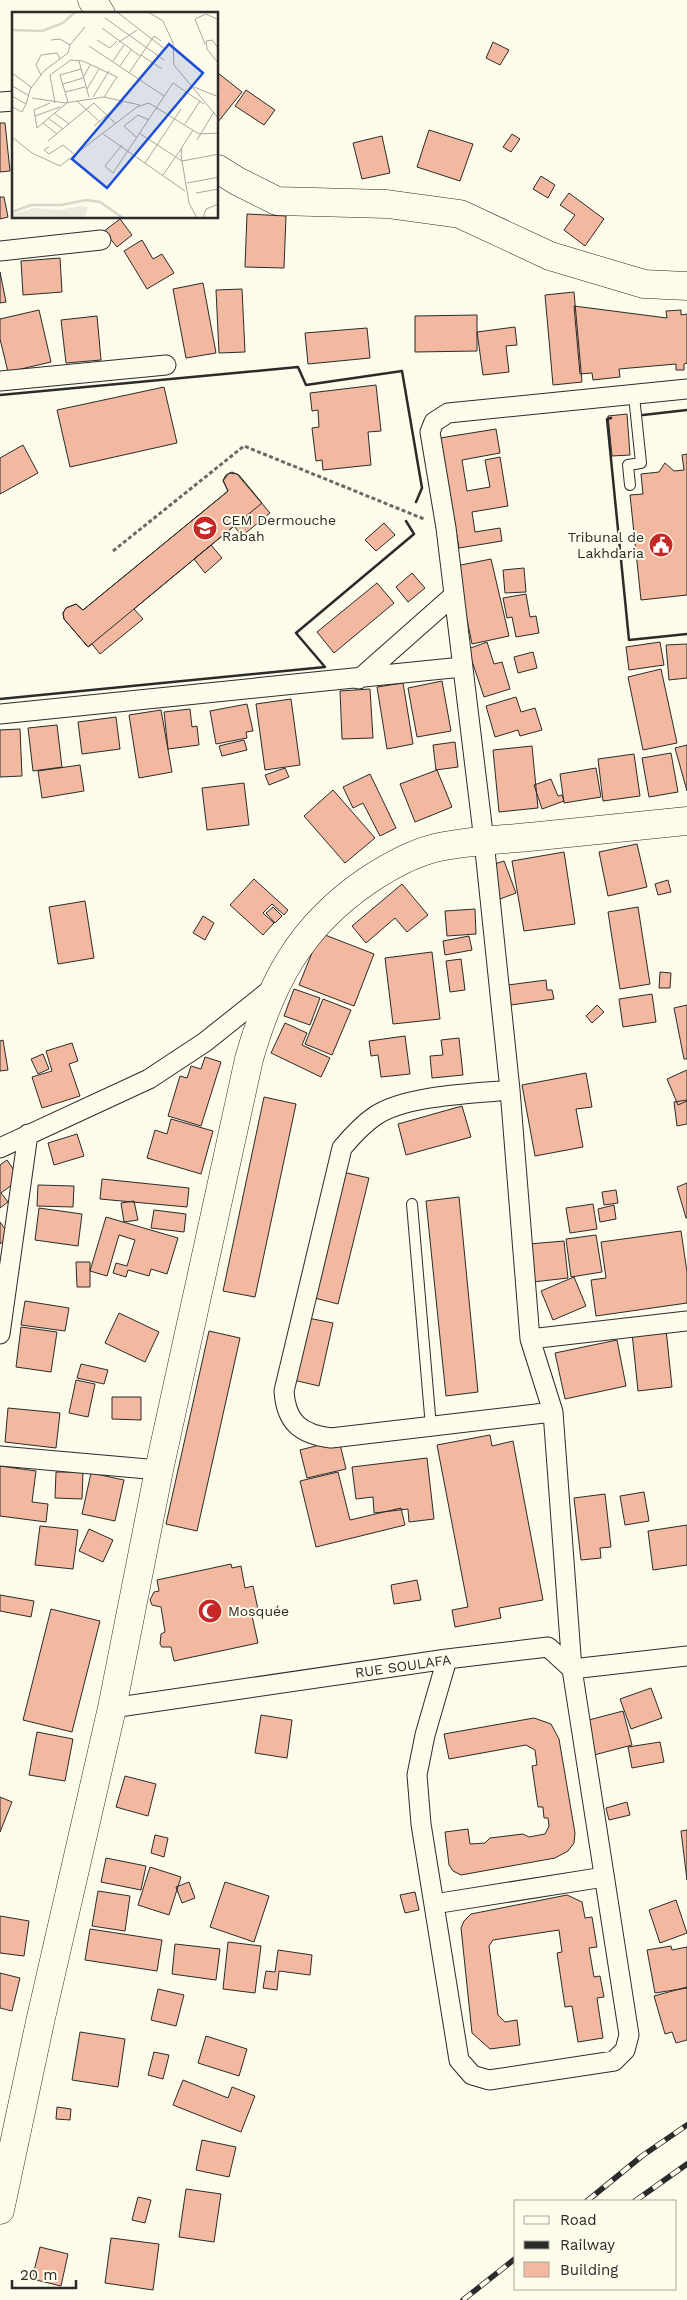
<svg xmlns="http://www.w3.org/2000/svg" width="687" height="2300" viewBox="0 0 687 2300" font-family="'Work Sans',sans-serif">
	<rect width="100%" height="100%" fill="#fdfbea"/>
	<path fill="#f2b8a0" stroke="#2b2b2b" d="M493,42L509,50L500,65L486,58Z
		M218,73L242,92L218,122Z
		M246,90L275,110L264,125L235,106Z
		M0,123H5L10,171L0,172Z
		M429,130L473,144L460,181L417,167Z
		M512,134L520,139L511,152L503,147Z
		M382,136L390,173L362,179L353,143Z
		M541,176L555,185L548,198L533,189Z
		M569,193L604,219L585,246L564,230L575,215L560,205Z
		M0,197H4L8,217L0,219Z
		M247,214L286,216L284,268L245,267Z
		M120,219L132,235L117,247L104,231Z
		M142,240L153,259L162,254L174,273L147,289L124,251Z
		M60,258L62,292L23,295L21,261Z
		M0,272L6,302L0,303Z
		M203,283L216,353L186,358L173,289Z
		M242,289L245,352L219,353L216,290Z
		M574,292L582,382L553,385L545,295Z
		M574,306L667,318L666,311L681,310V315L687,314V363L684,364V370H676V364L619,369L620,377L593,380L592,373L580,374Z
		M39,310L51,362L8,372L0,339V319Z
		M477,315V351L415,352V316Z
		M97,316L101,360L66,363L61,320Z
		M515,327L517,345L506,346L509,372L483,375L477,332Z
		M367,328L370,358L308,364L305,333Z
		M376,385L381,431L368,432L371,465L323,470L322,460L316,461L312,428L319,427L318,410L312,411L310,393Z
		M164,387L177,443L70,467L57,410Z
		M627,414L630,455L612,456L608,416Z
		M496,429L500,453L462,460L467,491L490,487L485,460L500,457L508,506L472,512L475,532L500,528L502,541L459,548L440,438Z
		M23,445L38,473L0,494V458Z
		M687,454V595L641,600L630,495L643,494L641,474L659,472L665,463L674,471L684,470L682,455Z
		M232,472L239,475L262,503L88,647L64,619L63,613L66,608L76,604L83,610L228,491L223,480L226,475Z
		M229,473L237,474L270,513L242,536L234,526L134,609L143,619L100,654L92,644L88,647L64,619L63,613L66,608L76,604L83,610L228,491L223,481Z
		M384,523L395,535L376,551L365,540Z
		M211,545L222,558L205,573L194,559Z
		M491,559L509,636L472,644L456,566Z
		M524,568L526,592L505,593L503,570Z
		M412,573L425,588L408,602L396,587Z
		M377,583L394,603L334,653L317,632Z
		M526,594L530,617L536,616L539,633L516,637L512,617L507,618L503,598Z
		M487,642L494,664L502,662L510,689L484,697L468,649Z
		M660,642L664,665L629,670L626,647Z
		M687,644V678L669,680L666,645Z
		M533,652L537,668L518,673L514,657Z
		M661,669L677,743L643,750L628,677Z
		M442,681L451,731L417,737L408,688Z
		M403,683L413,744L387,749L377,687Z
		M370,689L373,738L342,739L340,691Z
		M516,697L521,712L535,708L542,730L520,736L518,730L495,737L486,706Z
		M291,699L300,765L265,770L256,704Z
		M247,704L253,731L246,732L247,738L216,744L210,711Z
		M190,709L192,727L197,726L199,745L168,749L164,712Z
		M161,710L172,772L139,778L129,715Z
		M116,717L120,749L82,754L78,722Z
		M57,725L62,767L33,771L28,728Z
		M20,729L22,776L0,777V730Z
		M244,740L247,750L222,756L219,746Z
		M455,742L458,767L436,770L433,745Z
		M687,745V791L675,748Z
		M532,746L538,808L499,812L493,750Z
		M671,753L678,792L649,797L642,758Z
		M634,754L640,796L603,801L598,759Z
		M80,765L84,791L42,798L38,771Z
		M285,768L289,777L269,785L265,775Z
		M596,768L601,797L564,803L560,774Z
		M437,770L452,807L415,822L400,784Z
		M370,774L396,828L380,836L363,803L353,808L343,787Z
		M551,779L558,796L562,795L564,801L542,809L534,785Z
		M244,783L249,825L207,830L202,788Z
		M333,790L375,838L345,863L304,816Z
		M637,844L647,887L608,896L599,852Z
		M564,852L575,924L524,931L512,861Z
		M504,861L516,893L500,899L488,866Z
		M254,879L288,910L284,915L272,904L263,913L274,923L263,935L230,905Z
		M668,880L671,892L658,895L655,884Z
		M402,884L428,915L407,932L395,918L366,943L352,926Z
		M85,901L94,958L58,964L49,907Z
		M273,907L282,916L275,923L266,913Z
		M638,907L650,984L620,989L608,912Z
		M475,909L476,934L447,936L445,911Z
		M203,916L214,923L205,940L193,933Z
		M320,933L374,954L354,1006L299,985Z
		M469,936L472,950L445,955L443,941Z
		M432,952L440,1019L393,1024L385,958Z
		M461,959L465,990L450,992L446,961Z
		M660,972L671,973L670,988H659Z
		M546,980L547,990H552L554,999L511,1005L508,985Z
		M294,989L320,998L310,1025L284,1016Z
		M652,994L656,1022L623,1027L619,999Z
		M323,999L351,1010L332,1055L305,1044Z
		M597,1005L604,1012L592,1023L586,1016Z
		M687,1005V1059H684L674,1008Z
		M285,1023L307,1033L302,1045L330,1058L321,1077L271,1053Z
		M405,1036L410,1074L381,1077L378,1055L371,1056L369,1041Z
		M459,1038L463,1075L432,1078L430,1056L443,1055L441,1040Z
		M3,1040L8,1070L0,1071V1041Z
		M72,1043L78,1061L69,1064L80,1096L42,1108L32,1077L52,1071L46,1051Z
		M43,1054L49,1069L38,1074L31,1059Z
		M205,1057L221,1062L201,1126L168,1116L180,1076L187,1078L191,1066L201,1069Z
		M687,1070V1101L678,1105L667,1079Z
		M586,1073L592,1107L576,1109L583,1147L535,1156L522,1085Z
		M264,1097L296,1104L255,1297L223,1291Z
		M687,1100V1124L677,1126L674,1102Z
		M462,1106L471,1137L406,1155L398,1124Z
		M171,1119L213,1131L201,1174L147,1158L155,1130L167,1134Z
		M77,1134L84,1156L54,1165L48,1143Z
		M7,1160L20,1179L1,1193L8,1202L0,1208V1165Z
		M338,1171L369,1178L338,1304L307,1296Z
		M102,1179L189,1188L187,1207L100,1199Z
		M687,1183V1218H686L677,1187Z
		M38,1185L74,1186L73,1207L37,1206Z
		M616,1190L618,1203L604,1205L602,1192Z
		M459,1197L478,1392L446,1396L426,1201Z
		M134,1201L138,1220L124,1222L121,1203Z
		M593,1204L597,1229L570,1233L566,1208Z
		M614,1205L616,1219L600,1222L598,1209Z
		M39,1208L82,1214L78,1246L35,1240Z
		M154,1210L186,1214L184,1232L151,1228Z
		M106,1217L178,1238L167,1274L151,1269L149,1276L128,1270L126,1277L113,1273L116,1263L127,1266L135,1240L119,1235L107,1276L90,1271Z
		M0,1222L10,1236L0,1244Z
		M681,1231L687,1272V1303L596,1316L591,1280L606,1278L601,1242Z
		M596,1235L602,1272L571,1277L566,1239Z
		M564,1241L568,1278L533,1282L529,1244Z
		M76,1262H90V1287H77Z
		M574,1277L586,1306L553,1320L541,1291Z
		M25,1301L69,1308L65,1331L21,1325Z
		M119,1313L159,1332L145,1362L105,1343Z
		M303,1317L333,1323L319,1386L289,1379Z
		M21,1327L57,1332L51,1372L16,1367Z
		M666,1329L672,1387L638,1391L632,1333Z
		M209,1331L240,1338L197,1531L166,1524Z
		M617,1340L626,1386L565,1399L555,1353Z
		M81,1364L108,1370L104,1384L77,1378Z
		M76,1380L95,1384L88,1417L69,1413Z
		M112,1397H141V1420L112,1419Z
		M8,1408L60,1413L56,1448L5,1442Z
		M490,1435L492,1446L513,1441L543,1600L499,1608L501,1618L455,1627L452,1610L468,1607L437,1445Z
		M339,1440L346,1469L307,1478L300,1450Z
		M427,1458L434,1519L409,1522L408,1509L374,1513L373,1497L356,1499L352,1467Z
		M0,1466L36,1471L32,1502L48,1504L46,1522L0,1516Z
		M56,1472H83L82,1499L55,1498Z
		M338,1472L350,1520L401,1508L405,1525L316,1547L300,1481Z
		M91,1473L124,1480L115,1521L82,1514Z
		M644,1492L649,1521L625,1525L620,1496Z
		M605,1494L611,1547L600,1548L601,1558L581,1560L574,1498Z
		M687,1525V1565L653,1570L648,1531Z
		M40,1526L78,1530L73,1569L35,1565Z
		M89,1529L113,1540L103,1562L79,1551Z
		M231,1564L232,1568L241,1566L245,1588L253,1586L259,1614L252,1616L258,1643L174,1661L171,1647H162L160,1644L161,1634L165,1632L161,1607L152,1605L150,1600L154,1592L159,1591L157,1580Z
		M417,1580L421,1600L394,1604L391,1585Z
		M0,1595L34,1601L31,1617L0,1611Z
		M51,1609L100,1621L72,1732L23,1720Z
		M651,1688L662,1718L631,1729L620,1699Z
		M623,1711L632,1745L594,1755L585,1721Z
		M261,1715L292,1720L287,1758L255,1753Z
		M534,1718L551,1724L559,1739L575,1833L574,1843L568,1851L555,1858L461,1875L453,1871L449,1865L445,1832L468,1829L470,1844L485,1843L490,1838L523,1834L529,1837L545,1834L549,1826L548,1818H544L543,1807H538L532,1766L537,1765L535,1750L526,1745L449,1759L444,1734Z
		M37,1732L73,1739L65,1781L29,1775Z
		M660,1742L664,1762L632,1768L628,1747Z
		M125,1776L156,1784L148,1816L116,1807Z
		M0,1797L12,1802L0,1832Z
		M627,1802L630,1815L609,1820L606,1808Z
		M687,1830V1880L681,1831Z
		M155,1835L168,1838L164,1857L151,1853Z
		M106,1858L146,1866L141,1890L101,1882Z
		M150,1867L181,1877L169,1915L138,1905Z
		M189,1882L195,1898L182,1903L176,1887Z
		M225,1882L269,1896L254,1942L210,1927Z
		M98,1891L130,1896L125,1931L92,1926Z
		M415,1892L419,1910L405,1913L400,1895Z
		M567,1895L582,1902L585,1918L592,1917L597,1947L589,1948L594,1977L600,1976L604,1997L597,1998L603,2038L578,2042L572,2006L565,2007L557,1953L562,1952L559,1930L493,1940L489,1946L498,2015L505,2022L517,2020L520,2045L490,2049L472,2033L461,1928L464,1921L471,1914Z
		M676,1900L687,1933L660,1943L649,1910Z
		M0,1916L29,1921L24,1956L0,1953Z
		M90,1929L162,1940L157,1971L85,1960Z
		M228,1942L261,1946L255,1993L223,1989Z
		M175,1944L220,1949L216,1980L172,1974Z
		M671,1946L672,1950L687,1947V1988L655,1993L647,1950Z
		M278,1950L312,1955L310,1975L279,1971L277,1990L263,1988L266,1971L275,1972Z
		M0,1973L20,1978L12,2011L0,2008Z
		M687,1987V2040L676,2043L672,2032L665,2034L654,1996Z
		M158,1989L184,1995L176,2026L151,2020Z
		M80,2032L125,2039L118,2087L72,2080Z
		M206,2036L247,2049L239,2076L198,2063Z
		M154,2052L169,2055L163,2079L148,2075Z
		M183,2080L228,2098L232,2087L255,2096L241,2132L173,2105Z
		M57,2107L71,2109L70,2120L56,2119Z
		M202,2140L236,2147L229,2177L196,2170Z
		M186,2189L221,2194L214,2242L179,2237Z
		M138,2197L151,2200L145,2223L132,2220Z
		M111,2238L159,2244L153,2290L105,2283Z
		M40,2247L68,2254L61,2286L32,2279Z"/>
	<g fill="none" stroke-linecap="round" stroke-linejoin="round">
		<defs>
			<path id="lane" d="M630,485L628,465L641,463L634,396
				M412,1204L431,1427"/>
			<path id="street" d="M0,102L14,101
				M0,251L101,240
				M0,381L166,365
				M359,679L454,595
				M0,714L462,667
				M510,1090C472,1094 406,1095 375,1116C362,1125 352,1136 342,1148L284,1391C286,1422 300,1434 331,1438L553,1412
				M0,1148L149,1079L205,1042L274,987
				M0,1334L28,1134
				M530,1339L687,1321
				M0,1456L159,1470
				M447,1659L425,1735L417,1775L421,1824L459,2060L472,2075L489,2080L614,2061L625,2050L629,2035L572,1669L553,1412L530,1339L510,1090L484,841L446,528L430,432L434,422L448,413L687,389
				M112,1708L447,1659L548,1647L572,1669L687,1656
				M434,1904L604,1877"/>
			<path id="primary" d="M92,0L101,14
				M218,169L237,181L277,201L387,204L460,214L550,256L644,284L687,286
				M0,2210L40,2022L112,1708L159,1470L249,1059C271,982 300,927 367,881C388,867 411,854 435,848C465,841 498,840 529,837C582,832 634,826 687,821"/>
		</defs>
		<use href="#lane" stroke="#2b2b2b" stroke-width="12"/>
		<use href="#street" stroke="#2b2b2b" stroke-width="21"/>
		<use href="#primary" stroke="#2b2b2b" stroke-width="29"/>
		<path stroke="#6a6964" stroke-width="3" stroke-dasharray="4 2.5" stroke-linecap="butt" d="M113,551L244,446L424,519"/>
		<use href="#lane" stroke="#fdfbea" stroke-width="10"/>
		<use href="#street" stroke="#fdfbea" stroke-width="19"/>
		<use href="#primary" stroke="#fdfbea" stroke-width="28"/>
		<defs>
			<path id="rail" d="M587,2201L642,2156L687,2125
				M635,2201L687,2164
				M463,2300L516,2258"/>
		</defs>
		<use href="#rail" stroke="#2b2b2b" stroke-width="5.5"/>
		<use href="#rail" stroke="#fdfbea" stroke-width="4" stroke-dasharray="11" stroke-linecap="butt"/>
		<path stroke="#2b2b2b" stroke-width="1" stroke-dasharray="6 2.5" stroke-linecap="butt" d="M643,415L687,410"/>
		<path stroke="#2b2b2b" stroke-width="2.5" d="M0,395L298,367L306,385L402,371L422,488L416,502
			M643,415L687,410
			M611,418L607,419L629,640L687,634
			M0,699L325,667L296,633L414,534L406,521"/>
	</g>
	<defs>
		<symbol id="school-disc" viewBox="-11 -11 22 22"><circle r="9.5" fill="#c62828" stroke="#fdfbea"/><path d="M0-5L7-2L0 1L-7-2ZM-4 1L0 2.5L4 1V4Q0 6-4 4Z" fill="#fff"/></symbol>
		<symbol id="civic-disc" viewBox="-11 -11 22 22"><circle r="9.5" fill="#c62828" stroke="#fdfbea"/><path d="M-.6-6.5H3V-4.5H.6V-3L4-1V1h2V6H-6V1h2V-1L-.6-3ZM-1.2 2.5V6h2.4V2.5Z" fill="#fff"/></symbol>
		<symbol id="mosque-disc" viewBox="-11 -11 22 22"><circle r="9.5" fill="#c62828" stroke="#fdfbea"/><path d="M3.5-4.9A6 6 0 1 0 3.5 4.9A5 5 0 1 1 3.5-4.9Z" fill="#fff"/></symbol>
	</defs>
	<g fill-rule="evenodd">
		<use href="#school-disc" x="191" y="514" width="28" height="28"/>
		<use href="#civic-disc" x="647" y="531" width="28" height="28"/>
		<use href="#mosque-disc" x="196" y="1597" width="28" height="28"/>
	</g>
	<g text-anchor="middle" stroke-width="4" stroke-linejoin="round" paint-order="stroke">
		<g font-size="14" fill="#2b2b2b" stroke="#fdfbea" text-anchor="start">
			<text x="222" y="525">CEM Dermouche<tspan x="222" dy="16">Rabah</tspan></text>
			<text x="644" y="542" text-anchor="end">Tribunal de<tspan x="644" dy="16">Lakhdaria</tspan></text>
			<text x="228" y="1616">Mosquée</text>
		</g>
		<g font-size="14" fill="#2b2b2b" stroke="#fdfbea">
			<text transform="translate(403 1666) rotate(-8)" y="5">RUE SOULAFA</text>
		</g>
	</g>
	<g transform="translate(12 12)">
		<rect width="206" height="206" fill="#fdfbea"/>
		<path d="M68,194L76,195L72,206H0V202L22,196L47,198Z" fill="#ecebdb"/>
		<path fill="none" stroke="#d8d7c9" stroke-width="2.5" d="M0,18L30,19L51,11L63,0M0,200L19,193H49L74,188L88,190L111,206"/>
		<path fill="none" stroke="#a9a89e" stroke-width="1" d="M105,0L154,38M136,0L151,9L161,31L162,53L207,107M93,6L152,48M90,16L128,44M39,28L48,27L58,33M85,28L98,36L105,29M107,30L125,18M193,32L183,7L194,2L207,8M77,34L152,84M207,37L200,28L194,29L195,37L207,52M129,43L150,57M67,49L77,85M101,49L112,33M108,54L119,38M0,61L19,75L14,92L0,84M117,61L142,24L149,29M29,63L24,53L29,43L45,41L48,47M51,72L71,66L78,53M0,74L16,83M182,75L207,85M19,76L33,58L56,41L58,33L73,15M75,77L87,57M53,80L73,75M81,85L97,59M20,86L53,91L92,85L128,93M65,89L88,110M38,91L22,98L25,116L56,90L48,63L69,57M43,91L38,63L59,48L71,49L105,65L92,85M0,95L10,100L14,92M42,101L57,112M23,104L48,95M36,106L51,117M31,111L45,122M173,112L188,89M82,114L111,90M181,118L170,135L169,143L177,191L185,206M127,121L170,149L207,142M91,122L173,179M0,125L20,141L48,154L125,95L137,91L187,122L207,121M125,126L112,114L126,103L137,108M185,128L202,100M36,129L82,91L103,111M110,133L93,154L101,161L161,71L192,92M37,135L32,138L37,142L51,133L63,143M133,151L169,97M151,163L169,137M175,171L207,165M184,181L207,177M191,206L194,197L207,192"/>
		<path fill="#1d4ed8" fill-opacity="0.15" stroke="#1d4ed8" stroke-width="2.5" d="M157,32L191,61L95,176L60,147Z"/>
		<rect width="206" height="206" fill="none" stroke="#2b2b2b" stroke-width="2.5"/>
	</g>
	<rect x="514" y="2200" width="162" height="90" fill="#fdfbea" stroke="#a9a89e"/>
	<rect x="524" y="2216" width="25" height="8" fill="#fdfbea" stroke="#a9a89e"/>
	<text x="560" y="2225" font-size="15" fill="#2b2b2b">Road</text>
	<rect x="524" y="2241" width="25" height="8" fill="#2b2b2b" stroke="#a9a89e"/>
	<text x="560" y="2250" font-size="15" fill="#2b2b2b">Railway</text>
	<rect x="524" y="2262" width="25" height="15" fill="#f2b8a0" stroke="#a9a89e"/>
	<text x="560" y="2275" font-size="15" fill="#2b2b2b">Building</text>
	<path d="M12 2280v8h64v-8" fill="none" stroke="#2b2b2b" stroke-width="2.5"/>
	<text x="20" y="2280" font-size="15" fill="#2b2b2b" stroke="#fdfbea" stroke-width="4" paint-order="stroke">20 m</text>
</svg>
